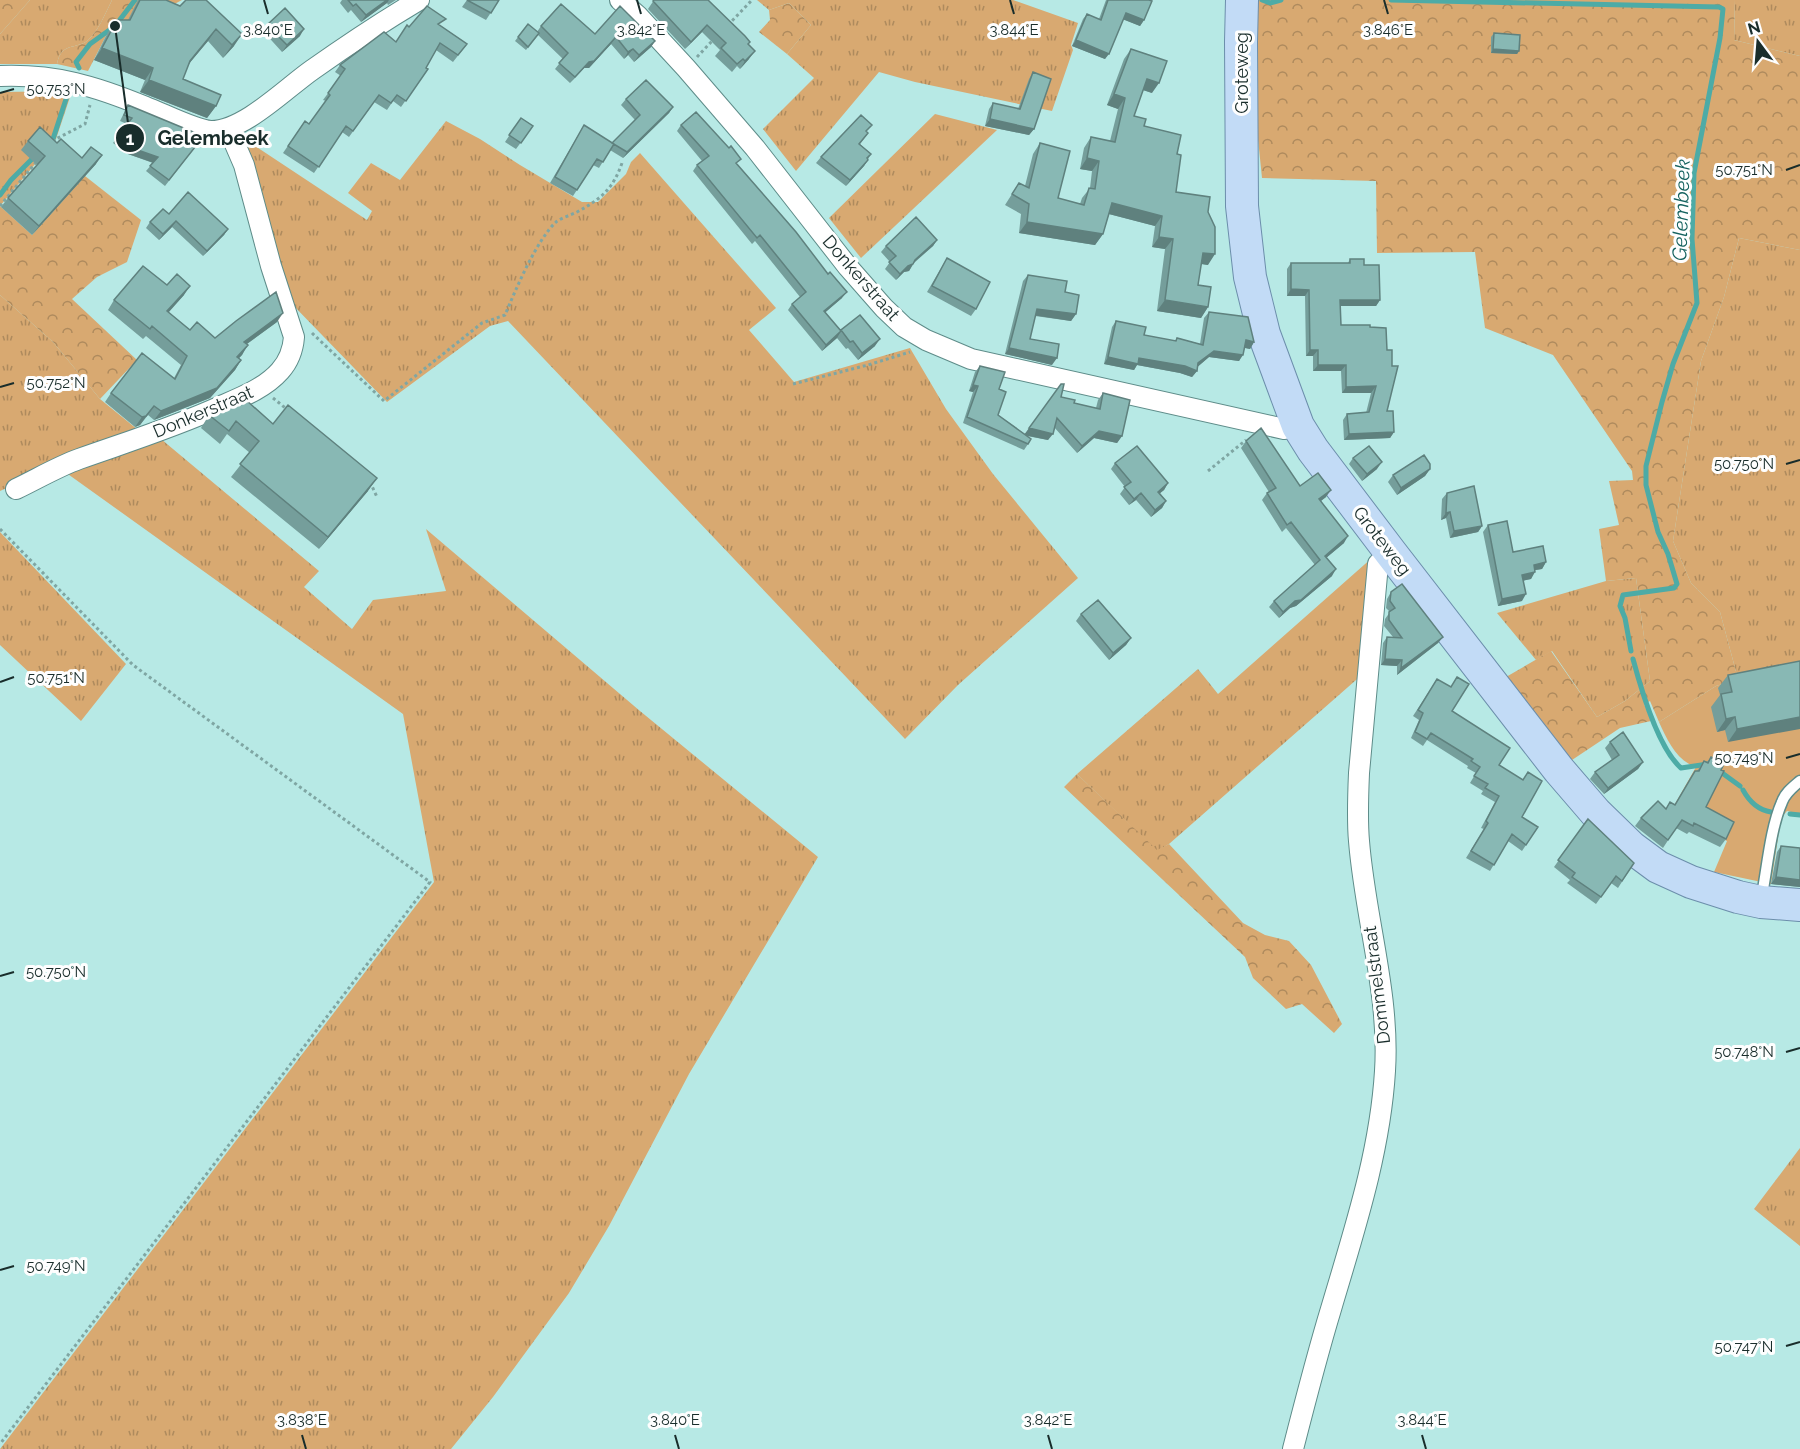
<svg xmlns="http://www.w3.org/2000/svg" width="1800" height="1449" viewBox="0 0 1800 1449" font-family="Raleway,sans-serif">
	<defs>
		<pattern id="grass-tufts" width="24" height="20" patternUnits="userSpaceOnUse" patternTransform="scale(1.5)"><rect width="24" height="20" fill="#d8a971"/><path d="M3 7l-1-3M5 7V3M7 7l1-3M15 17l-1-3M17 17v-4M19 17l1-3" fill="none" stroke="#ae8a5d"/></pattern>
		<pattern id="forest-crowns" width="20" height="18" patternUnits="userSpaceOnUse" patternTransform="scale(1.5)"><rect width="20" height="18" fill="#d8a971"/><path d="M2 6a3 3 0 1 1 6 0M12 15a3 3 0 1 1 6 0" fill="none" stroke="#ae8a5d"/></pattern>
	</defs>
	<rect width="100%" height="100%" fill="#b7e9e5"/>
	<path fill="url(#grass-tufts)" d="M30,0H112C106,12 100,27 91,37C79,52 62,39 57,64H0V34Z
		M1013,0L1078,23L1071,45L1073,50L1052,111L915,82L879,72L796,171L763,129L814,78L787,54L811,25L789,3L769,10L757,0Z
		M1735,0H1800V56L1734,40Z
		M72,91L56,139L0,206V92Z
		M935,114L997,130L861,258L829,218Z
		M446,121L480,139L520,165L582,202H598L626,174L631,162L640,153L776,308L749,330L794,382L910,348L946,409L993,474L1078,578L958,685L905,739L508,321L490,326L387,402L290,302L243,138L367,220L372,211L348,193L371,163L400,180Z
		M1739,238L1800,250V668L1738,679L1720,612L1691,583L1673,541L1701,361L1724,297Z
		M0,295L53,342L100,399L143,434L81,454L0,491Z
		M161,439L319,571L304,587L352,629L373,600L446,591L426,529L640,711L818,857L689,1074L609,1226L569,1293L493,1397L451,1449H0L434,882L403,714L65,472Z
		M0,532L126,664L81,721L0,645Z
		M1373,557L1364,673L1169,844L1157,851L1077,774L1198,669L1218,694Z
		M1636,578L1650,681L1625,701L1597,717L1552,651L1536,660L1497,613L1606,581Z
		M1800,1148V1246L1754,1209Z"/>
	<path fill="url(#forest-crowns)" d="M0,0H30L0,34Z
		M112,0H182L122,32H108L88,71L57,64C62,39 79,52 91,37C100,27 106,12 112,0Z
		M1258,0H1735L1734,40L1800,56V250L1739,238L1724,297L1701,361L1673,541L1691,583L1720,612L1738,679L1716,686L1659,722L1650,701L1644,704L1651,721L1620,728L1569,762L1506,677L1551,651L1597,717L1625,701L1650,681L1636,578L1606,581L1599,529L1619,525L1609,481L1633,480L1632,471L1553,355L1485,328L1475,252L1377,253L1376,181L1262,178L1258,139Z
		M789,3L811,25L787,54L759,32L770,20L769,10Z
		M85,176L141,220L127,262L97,277L72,299L137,360L100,399L53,342L0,295V206L32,235Z
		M1077,774L1157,850L1169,844L1243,923L1265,935L1289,941L1311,965L1342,1024L1334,1033L1302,1004L1286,1009L1253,978L1245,957L1064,787Z"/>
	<path fill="#d8a971" d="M1800,668V814L1787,811L1781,818L1771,884L1714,872L1727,841L1671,815V811L1696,767C1677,761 1667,740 1659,722L1716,686L1738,679Z"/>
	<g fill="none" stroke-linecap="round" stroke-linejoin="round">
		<path stroke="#4daba6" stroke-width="5" d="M1262,0L1270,3L1281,0
			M1391,0L1719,7L1723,9L1720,38L1694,173L1692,239L1697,303L1673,364L1662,402L1646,466V485L1658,532L1668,554L1677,584L1674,588L1623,595L1620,606L1625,618L1631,651
			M79,68L76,62L90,44L115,26L135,0
			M48,143L53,139L69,90
			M0,195L11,180L35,156
			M1633,659C1641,689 1658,748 1681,768L1708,764
			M1718,770L1740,786
			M1743,790C1749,801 1758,810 1771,812
			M1790,814L1800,815"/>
		<defs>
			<path id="service" d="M1761,900C1767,871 1770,829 1782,802C1785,793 1793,787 1800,781"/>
			<path id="minor" d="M620,0L638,16L686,68L755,148L848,267L884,308L904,327L926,340L971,359L1284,429L1298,426
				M0,76C56,74 95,86 146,107C162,113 195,130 211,131C244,131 285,89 312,70C346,46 382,22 419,0
				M16,489C37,479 57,467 79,459C127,442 175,427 221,406C242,397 265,388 280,371C289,361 293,350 294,337L271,266L244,165L228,128
				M1293,1449C1305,1402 1317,1355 1331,1309C1354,1231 1380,1153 1385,1071C1390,994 1365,918 1359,841C1357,819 1358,796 1359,773L1378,564L1391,553"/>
			<path id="primary" d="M1242,0L1241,42L1242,206L1250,277L1264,334L1298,426L1313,450L1391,553L1559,770L1596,813L1631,847L1658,867L1691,882L1738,897L1761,902L1800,905"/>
		</defs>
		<use href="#service" stroke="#5e8c89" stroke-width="13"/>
		<use href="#minor" stroke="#5e8c89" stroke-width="22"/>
		<use href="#primary" stroke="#6c8eab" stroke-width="34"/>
		<path stroke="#7fa6a3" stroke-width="3" stroke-dasharray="3 3" stroke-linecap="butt" d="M728,25L752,0
			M697,57L713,40
			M53,142L56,139L85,124L90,105
			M0,206L37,161
			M312,333L384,401L482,323L505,315C516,289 536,241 556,222C561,218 571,215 577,212C601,199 613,189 622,163
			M793,384L868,365L910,352
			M273,398L289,411
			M1208,471L1246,440
			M370,482L377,497
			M0,529L133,665L430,882L0,1444"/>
		<use href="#service" stroke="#fff" stroke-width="10"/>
		<use href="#minor" stroke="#fff" stroke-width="20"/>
		<use href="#primary" stroke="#c2dbf6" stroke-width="32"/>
	</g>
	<path fill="#759e9b" d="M138,0H166L180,6L186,0L234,46L223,58L208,41L188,65L183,79L216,106L207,118L140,92L145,80L94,60L108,32L117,20H128Z
		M342,0H396L388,5L387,3L361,22L351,10L348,13L340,3Z
		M467,0H499L486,20L462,7Z
		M654,0L748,44L749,59L740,69L737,66L732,72L715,56L720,50L702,32L685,49L648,9Z
		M1106,0H1149L1144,20L1140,26L1123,19L1105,59L1072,46L1083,19L1087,14L1099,19Z
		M528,24L537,32L541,26L595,34L655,41L651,47L634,62L628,55L624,59L611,44L589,68H584L570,83L555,69L563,59L538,35L526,50L515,41Z
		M267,25L300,36L282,52L263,31Z
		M441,26L467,44L453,62L436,50L426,68L428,69L401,107L393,101L387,110L374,102L349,137L342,132L314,173L283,153L305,121L309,124L326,101L323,100L341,76L335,72L340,65L396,42L409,27Z
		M1494,33L1519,51L1517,54L1491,53V37Z
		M1131,49L1152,93L1143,90L1134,116L1177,154L1176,192L1208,212V265L1201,264L1198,285L1208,307L1201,318L1157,311L1165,249L1152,247L1155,226L1109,214L1103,234L1095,245L1019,233L1021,214L1005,205L1019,183L1025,186L1033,154L1040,143L1058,198L1080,204L1082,198L1090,188L1092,171L1080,169L1084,148L1091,137L1110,141L1118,109L1107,105L1124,59Z
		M1033,72L1034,129L1029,135L985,126L989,109L993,103L1018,109L1029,79Z
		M626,99L673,107L669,113L623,158L610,150L599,168L593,165L573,196L550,183L584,125L612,143L635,120L621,105Z
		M128,105L203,137L165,186L146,171L153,163L128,154L113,143L127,124L120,121Z
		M521,118L533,126L516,149L505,142Z
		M681,125L737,164L842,298L825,312L841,331L875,346L858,360L848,348L846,349L837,338L822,351L788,310L792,304L800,297L755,241L752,244L693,171L697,165L702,161L677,131Z
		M866,132L868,133L860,144L871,154L864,166L846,186L816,163L821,157Z
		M28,141L57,143L82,158L96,164L32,235L1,207L8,198L37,165L21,150Z
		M169,214L228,229L224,235L203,256L172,227L159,240L146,228L150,222Z
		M937,240L933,246L914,263L909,271L904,272L896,280L885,269L890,262L881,252L886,246Z
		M947,258L976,309L971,316L927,292Z
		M1350,259L1364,265L1380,300L1376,306H1340L1341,325H1370L1387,411L1394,432L1390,438L1344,440L1343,420L1347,414L1366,413L1371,393H1342L1341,371H1313V356H1306L1305,296H1287V269L1291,263H1348Z
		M1028,275L1065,292L1076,314L1071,321L1035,316L1030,339L1052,365L1005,354L1023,281Z
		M167,285L184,295L168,312L190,330L215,338L277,322L247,344L242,355L239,358L241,360L235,370L210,398L154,420L148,415L140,425L135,427L105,402L111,393L174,378L181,365L146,336L143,339L108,310L114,300Z
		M1209,312L1254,342L1250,349L1245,348L1239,361L1209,357L1197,367V371L1192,377L1180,373L1137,365L1134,370L1104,364L1112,327L1116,321L1144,335L1175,341L1177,338L1200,344L1204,318Z
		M980,366L999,389L998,415L1025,434L1061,397L1074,403L1096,408L1098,400L1103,393L1122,436L1117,443L1094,438L1077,453L1054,427L1048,440L1027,436L1028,444L1024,450L963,423L973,392L969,391L975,372Z
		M209,415L273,424L368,491L319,549L231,477L250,453L227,434L220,444L201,428Z
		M1246,441L1300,486L1326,497L1321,501L1344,543L1326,558L1332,576L1296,606L1290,608L1279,618L1269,607L1274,601L1315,565L1286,528L1282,532L1262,500L1267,493L1269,492L1241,448Z
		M1353,458L1377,469L1362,481L1349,464Z
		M1115,463L1168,483L1164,490L1160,493L1166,501L1162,508L1151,517L1136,500L1129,505L1120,494L1125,487L1111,469Z
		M1430,469L1425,476L1397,495L1388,482L1393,475Z
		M1447,493L1482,526L1478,532L1450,538L1446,518L1441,520L1442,499Z
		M1488,525L1513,552L1546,562L1542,569L1535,570L1531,579L1523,580L1522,601L1498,606L1483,532Z
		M1391,592L1443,637L1438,643L1397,675V666L1381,665L1383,643L1387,637H1393L1384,626L1385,619L1390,612L1386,608L1387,599Z
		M1081,614L1131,638L1126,645L1109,660L1076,621Z
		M1800,661L1728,742L1725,730L1717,732L1711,707L1720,695L1718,688L1728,675Z
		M1437,679L1452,711L1499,765L1522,817L1526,845L1522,851L1508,841L1490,871L1466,858L1484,829L1481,828L1495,802L1481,794L1483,791L1470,783L1476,773L1467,768L1468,766L1427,740L1423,746L1411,738L1419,720L1413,716Z
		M1610,742L1643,762L1638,769L1604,794L1590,779L1595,772L1612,760L1605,748Z
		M1711,757L1706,807L1726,839L1720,847L1689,832L1687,834L1676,828L1663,848L1635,826L1641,818L1666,809L1675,805L1695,771H1697L1704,761L1707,762Z
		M1588,819L1634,863L1618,888L1611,883L1596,904L1567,883L1570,880L1554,867Z
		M1781,846L1800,848V887L1771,884L1777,852Z"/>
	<path fill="#5f817e" d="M387,0H389L387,3L361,22L366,15Z
		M1126,13L1144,20L1140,26L1122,19Z
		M707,25L702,32L685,49L691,42Z
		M216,29L208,41L181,73L190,61Z
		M304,29L300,36L282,52L287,45Z
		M242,34L234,46L223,58L232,45Z
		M616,37L611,44L589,68H584L570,83L575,77L589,62Z
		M1076,40L1109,54L1105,59L1072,46Z
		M655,41L651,47L634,62L639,55Z
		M102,48L153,68L145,80L94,60Z
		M633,49L628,55L624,59L628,52Z
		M1493,49L1519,51L1517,54L1491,53Z
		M755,51L749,59L740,69L745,61Z
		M1147,79L1159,83L1152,93L1140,89Z
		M149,80L216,106L207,118L140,92Z
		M1114,94L1125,98L1118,109L1107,105Z
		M673,107L669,113L623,158L627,152Z
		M990,119L1034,129L1029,135L985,126Z
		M132,148L158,157L154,163L128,154Z
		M102,155L96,164L32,235L39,226Z
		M1087,158L1099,161L1092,171L1080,169Z
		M868,160L864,166L846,186L850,180Z
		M1112,203L1162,216L1155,226L1105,213Z
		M176,221L172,227L159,240L163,234Z
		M1027,222L1103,234L1095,245L1019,233Z
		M228,229L224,235L203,256L207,251Z
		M1159,237L1173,239L1165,249L1152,247Z
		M937,240L933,246L912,264H913L909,271L904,272L896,280L900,274Z
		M1203,253L1215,254L1208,265L1196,263Z
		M190,286L184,295L161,321L167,311Z
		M1291,289L1309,290L1305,296H1287Z
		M847,292L842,298L820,317L824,311Z
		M1165,300L1208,307L1201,318L1157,311Z
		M1340,300H1380L1376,306H1336Z
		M1037,309L1076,314L1071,321L1032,315Z
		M283,313L277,322L237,351L244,342Z
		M841,331L837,338L822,351L826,345Z
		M880,339L875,346L858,360L862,353Z
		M1246,340L1254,342L1250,349L1241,347Z
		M248,345L242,355L231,366L237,357Z
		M1009,348L1057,358L1052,365L1005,354Z
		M1310,350H1318L1313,356H1306Z
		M1214,351L1243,355L1239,361L1209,357L1194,370L1197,371L1192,377L1180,373L1137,365L1134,370L1104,364L1108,357L1139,358L1198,363Z
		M241,360L235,370L210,398L154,420L161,411Z
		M1318,365H1346L1341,371H1313Z
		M973,385L978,386L973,392L969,391Z
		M1376,386L1371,393H1342L1346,387Z
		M154,406L140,425L135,427L142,417Z
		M1029,428L1053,434L1048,440L1024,435Z
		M1099,431L1122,436L1117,443L1094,438L1077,453L1082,446Z
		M1394,432L1390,438L1344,440L1349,434Z
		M1382,462L1377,469L1362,481L1367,474Z
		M1430,469L1425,476L1397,495L1401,488Z
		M377,478L368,491L319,549L328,537Z
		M1168,483L1164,490L1154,498L1158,492Z
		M1331,490L1326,497L1314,506L1319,499Z
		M1141,493L1136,500L1129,505L1134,499Z
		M1166,501L1162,508L1151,517L1155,510Z
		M1450,512L1446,518L1441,520L1446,513Z
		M1482,526L1478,532L1450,538L1454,531Z
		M1348,536L1344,543L1320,563L1325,556Z
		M1546,562L1542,569L1529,571L1534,565Z
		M1336,569L1332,576L1296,606L1290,608L1279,618L1283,612L1295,601Z
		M1535,572L1531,579L1518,582L1522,575Z
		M1526,594L1522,601L1498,606L1502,599Z
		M1443,637L1438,643L1397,675L1401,668Z
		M1131,638L1126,645L1109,660L1113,653Z
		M1385,659L1402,660L1397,666L1381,665Z
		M1735,717L1725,730L1717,732L1726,719Z
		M1800,717V729L1728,742L1737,729Z
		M1643,762L1638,769L1604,794L1608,788Z
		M1776,877L1800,880V887L1771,884Z"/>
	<path fill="#88b8b4" stroke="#5f817e" stroke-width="1.5" d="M140,0H166L180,6L186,0H206L242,34L232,45L216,29L190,61L183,79L221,95L216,106L149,80L153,68L102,48L117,20H130Z
		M348,0H387L366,15L356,4L353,6Z
		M467,0H499L491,13Z
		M654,0H708L745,36L750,42L748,44L755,51L745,61L743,59L737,64L721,48L726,43L707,25L691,42L653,1Z
		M1108,0H1149L1152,1L1144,20L1126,13L1109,54L1076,40L1087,14L1101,20Z
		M561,4L595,34L620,6L655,41L639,55L633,49L628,52L616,37L594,61L589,62L575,77L559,63L568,53L541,26Z
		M427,6L446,19L438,24L467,44L458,55L440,43L426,68L428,69L406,101L397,95L391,103L379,95L353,131L346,126L319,167L288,146L305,121L309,124L330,95L328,93L345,69L340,65L384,32L396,42L407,25L409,27Z
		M285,8L304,29L287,45L267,25Z
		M528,24L539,33L528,47L518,37Z
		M1494,33L1520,35L1519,51L1493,49Z
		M1131,49L1167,61L1159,83L1147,79L1134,116L1146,119L1144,126L1181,135L1177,154L1181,155L1176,192L1210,197L1208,212L1215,227V254L1203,253L1198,285L1211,287L1208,307L1165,300L1173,239L1159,237L1162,216L1112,203L1103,234L1027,222L1029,204L1012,194L1019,183L1029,188L1040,143L1070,151L1058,198L1084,205L1089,188L1095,189L1099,161L1087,158L1091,137L1115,142L1125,98L1114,94Z
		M1033,72L1051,79L1034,129L990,119L993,103L1020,109Z
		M646,80L673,107L627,152L612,143L640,115L626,99Z
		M128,105L198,134L203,137L169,180L150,166L158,157L132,148L117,137L132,118L124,115Z
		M696,112L729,148L731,146L741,159L736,163L796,232L828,274L830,272L847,292L824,311L841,331L826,345L792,304L806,292L760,235L757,238L697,165L709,156L681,125Z
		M861,115L872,125L866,131L868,133L859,144L871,154L867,158L868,160L850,180L821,157Z
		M521,118L533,126L521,143L509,135Z
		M584,125L614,144L603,162L597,159L577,190L555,177Z
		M40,127L57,143L61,139L82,158L91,147L102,155L39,226L8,198L45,156L28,141Z
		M188,192L228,229L207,251L176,221L163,234L150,222L163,209L169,214Z
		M916,217L937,240L915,260L913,264L908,266L900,274L889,262L896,256L886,246Z
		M947,258L990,282L976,309L932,286Z
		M1350,259H1364V265H1379L1380,300H1340L1341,325H1370V327L1386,328L1387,350H1392V366H1398L1387,411H1393L1394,432L1349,434L1347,414L1369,412L1376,386L1346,387V365H1318V350H1310L1309,290L1291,289V263H1350Z
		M143,266L167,285L177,274L190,286L167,311L190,330L197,322L215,338L236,321L276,292L283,313L244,342L248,345L237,357L241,360L217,388L161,411L154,406L146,416L142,417L111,393L142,353L175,379L187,356L152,326L150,329L114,300Z
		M1028,275L1067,281L1065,292L1079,295L1076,314L1037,309L1030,339L1059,344L1057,358L1009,348Z
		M1209,312L1248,317L1254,342L1246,340L1243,355L1214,351L1198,363L1197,371L1185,366L1139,358L1138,364L1108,357L1116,321L1146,327L1144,335L1176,341L1177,338L1203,345Z
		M860,315L880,339L862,353L853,341L850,342L841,330Z
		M980,366L1005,372L999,389L1006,392L998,415L1031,439L1028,444L967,417L978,386L973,385Z
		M1061,384H1064L1061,397L1075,400L1074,403L1100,409L1103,393L1130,400L1122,436L1099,431L1082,446L1057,418L1053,434L1029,428Z
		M246,400L273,424L288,405L377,478L328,537L240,464L259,441L236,421L229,431L209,415Z
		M1261,428L1300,486L1318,473L1331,490L1319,499L1348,536L1325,556L1336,569L1301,600L1295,601L1283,612L1274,601L1320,560L1291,522L1287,525L1267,493L1276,488L1246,441Z
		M1137,446L1168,483L1158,492L1166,501L1155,510L1141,493L1134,499L1124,487L1131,482L1115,463Z
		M1369,446L1382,462L1367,474L1353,458Z
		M1424,455L1430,464V469L1401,488L1393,475Z
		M1474,486L1482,526L1454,531L1450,512L1446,513L1447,493Z
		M1507,521L1513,552L1543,546L1546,562L1534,565L1535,572L1522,575L1526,594L1502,599L1488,525Z
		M1402,584L1443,637L1401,668L1402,660L1385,659L1387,637L1402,638L1389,620V612L1395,608L1390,601L1391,592Z
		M1098,600L1131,638L1113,653L1081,614Z
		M1800,661V717L1737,729L1735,717L1726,719L1721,694L1732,692L1728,675Z
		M1457,677L1469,684L1452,711L1510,748L1499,765L1523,780L1528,772L1542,781L1522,817L1538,827L1526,845L1512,834L1494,865L1471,851L1488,823L1486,821L1499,796L1485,788L1488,784L1474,776L1480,767L1471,761L1473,759L1431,733L1427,739L1415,732L1423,713L1418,710L1437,679L1451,687Z
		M1623,732L1643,762L1608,788L1595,772L1619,755L1610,742Z
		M1711,757L1724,764L1721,770L1724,771L1706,807L1734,822L1726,839L1694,823L1693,826L1682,820L1668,840L1641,818L1658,801L1666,809L1670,802L1675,805L1695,771H1699L1704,761L1708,763Z
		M1588,819L1634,863L1622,881L1616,876L1601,897L1572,877L1575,873L1558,860Z
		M1781,846L1800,848V880L1776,877Z"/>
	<path fill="none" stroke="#192d2b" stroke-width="2" d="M264,0L268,14M637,0L641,14M1010,0L1014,14M1384,0L1388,14M0,93L14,89M1786,170L1800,165M0,387L14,383M1786,464L1800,460M0,682L14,677M1786,758L1800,754M0,976L14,972M1786,1052L1800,1048M0,1270L14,1266M1786,1346L1800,1342M302,1435L306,1449M675,1435L679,1449M1048,1435L1052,1449M1422,1435L1426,1449"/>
	<g text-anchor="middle" stroke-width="6" stroke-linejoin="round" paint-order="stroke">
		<g font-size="18" fill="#192d2b" stroke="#fefefe">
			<text transform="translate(1242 73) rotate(-90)" y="6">Groteweg</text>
			<text transform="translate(861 278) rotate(49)" y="6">Donkerstraat</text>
			<text transform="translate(203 412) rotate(-23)" y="6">Donkerstraat</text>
			<text transform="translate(1382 541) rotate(52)" y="6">Groteweg</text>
			<text transform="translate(1377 985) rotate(-97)" y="6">Dommelstraat</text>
		</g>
		<g font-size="20" font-style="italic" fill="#15625f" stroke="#fefefe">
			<text transform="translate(1681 210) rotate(-88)" y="7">Gelembeek</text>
		</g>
	</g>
	<g font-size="15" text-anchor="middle" fill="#192d2b" stroke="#fefefe" stroke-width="6" stroke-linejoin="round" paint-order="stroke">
		<text x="268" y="35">3.840°E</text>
		<text x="641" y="35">3.842°E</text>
		<text x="1014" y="35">3.844°E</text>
		<text x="1388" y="35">3.846°E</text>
		<text x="56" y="94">50.753°N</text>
		<text x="1744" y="175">50.751°N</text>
		<text x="56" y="388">50.752°N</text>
		<text x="1744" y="469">50.750°N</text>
		<text x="56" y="683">50.751°N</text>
		<text x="1744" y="763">50.749°N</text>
		<text x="56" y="977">50.750°N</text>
		<text x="1744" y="1057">50.748°N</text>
		<text x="56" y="1271">50.749°N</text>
		<text x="1744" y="1352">50.747°N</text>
		<text x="302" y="1425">3.838°E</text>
		<text x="675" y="1425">3.840°E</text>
		<text x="1048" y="1425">3.842°E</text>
		<text x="1422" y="1425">3.844°E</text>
	</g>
	<path fill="none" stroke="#192d2b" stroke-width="2" d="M115 26L130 138"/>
	<g fill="#192d2b" stroke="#fefefe" stroke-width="2">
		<circle cx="115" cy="26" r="6"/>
		<circle cx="130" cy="138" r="15"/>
	</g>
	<g font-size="18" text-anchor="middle" font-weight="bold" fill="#fff">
		<text x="130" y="145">1</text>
	</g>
	<g font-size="20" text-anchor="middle" font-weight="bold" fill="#192d2b" stroke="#fefefe" stroke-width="6" stroke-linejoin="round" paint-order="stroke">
		<text x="213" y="145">Gelembeek</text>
	</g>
	<g transform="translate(1758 42) rotate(344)" stroke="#fefefe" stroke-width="4.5" paint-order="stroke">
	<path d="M0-4.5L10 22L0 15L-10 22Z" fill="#192d2b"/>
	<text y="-9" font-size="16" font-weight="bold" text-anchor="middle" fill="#192d2b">N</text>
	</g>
</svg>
